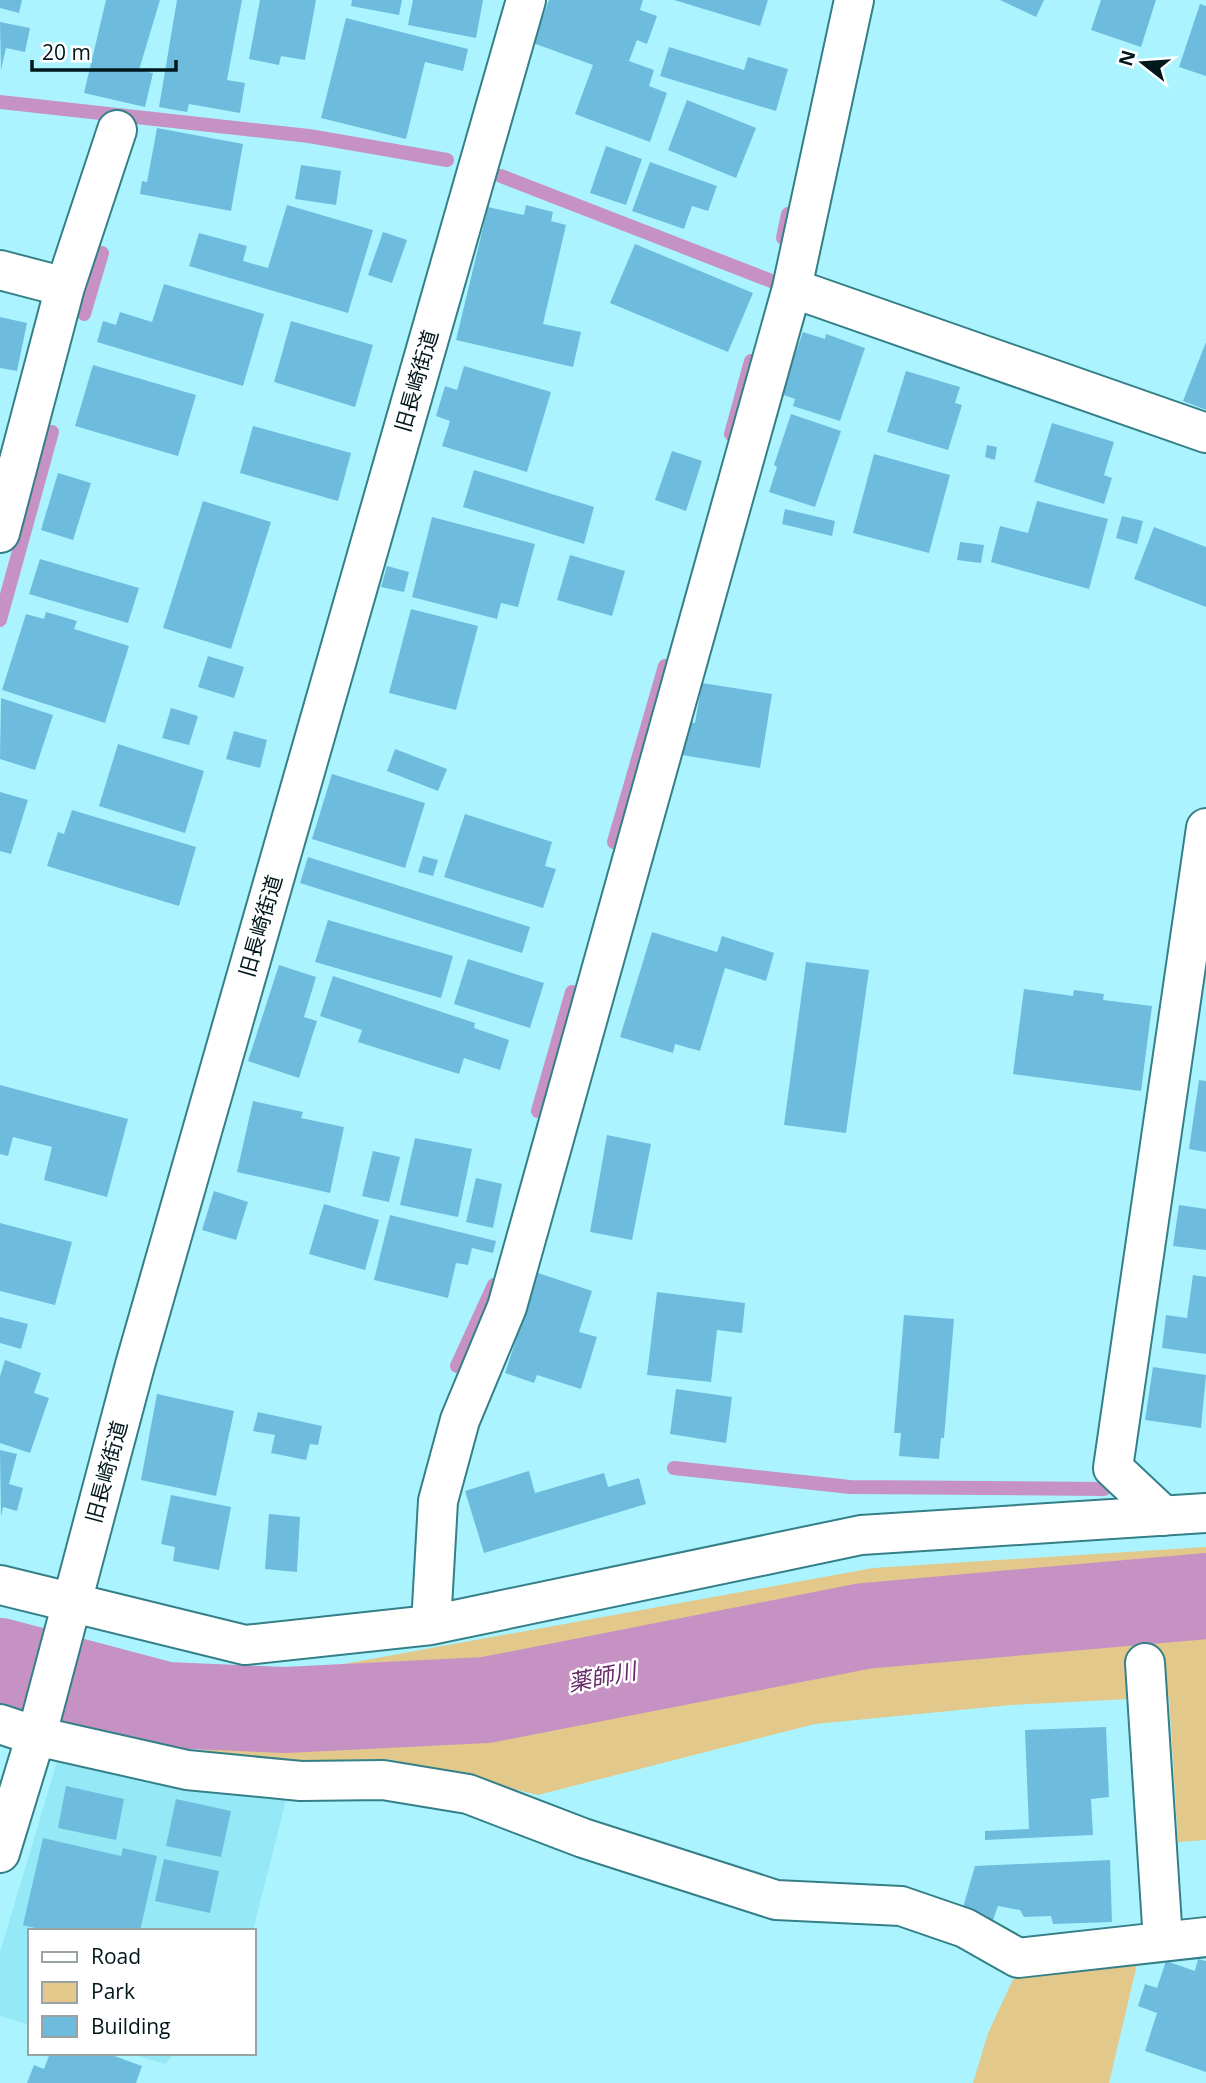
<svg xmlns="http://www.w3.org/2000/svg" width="1206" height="2083" viewBox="0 0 1206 2083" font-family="'Open Sans','Noto Sans JP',sans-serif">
	<rect width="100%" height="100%" fill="#abf4ff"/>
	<path fill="#95e9f6" d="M59,1755L288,1792L253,1931H30V2025L0,2016V1952Z
		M127,2053H175L165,2064Z"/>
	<path fill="#e2c88a" d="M1206,1547V1570L871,1594L436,1678L294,1673L873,1568Z
		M1206,1623V1840L1178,1842L1169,1697L1011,1705L815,1724L538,1795L387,1759L263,1762L157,1741H354L885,1646Z
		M1139,1956L1109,2083H973L988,2033L1015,1975Z"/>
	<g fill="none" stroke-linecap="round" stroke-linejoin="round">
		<path stroke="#c692c4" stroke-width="14" d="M0,102L309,136L447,160
			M501,176L774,282
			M783,238L788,214
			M84,314L102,253
			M731,434L751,361
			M0,620L52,432
			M614,842L665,666
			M538,1111L572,992
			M457,1366L494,1285
			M674,1468L850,1487L1104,1489"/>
		<path stroke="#c692c4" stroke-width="86" d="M0,1661L166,1705L285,1710L486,1700L864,1626L1206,1596"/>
	</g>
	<path fill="#6dbcde" d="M0,0H22L19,13L0,8Z
		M106,0H160L139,70L153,73L145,107L84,93Z
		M177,0H242L227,80L245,83L240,113L189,104L187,112L159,107Z
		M260,0H316L305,60L281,56L279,65L249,59Z
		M352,0H402L399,15L351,6Z
		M413,0H483L476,38L408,25Z
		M549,0H643L640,10L657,16L647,44L637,40L629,61L654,70L649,86L667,93L650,142L575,114L593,65L533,43Z
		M674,0H768L760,26Z
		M1000,0H1044L1036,17Z
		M1101,0H1156L1141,47L1091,30Z
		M1200,4L1206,6V76L1179,67Z
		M346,18L468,49L463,71L425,62L406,139L321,118Z
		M0,22L30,28L25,52L6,48L1,70Z
		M669,47L744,70L748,57L788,69L776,111L660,76Z
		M687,100L756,128L736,178L668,150Z
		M157,128L243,144L231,211L140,194L142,181L147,182Z
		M606,146L642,159L626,205L590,193Z
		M650,162L717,186L708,211L692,206L684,229L632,211Z
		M301,165L341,171L336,205L295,199Z
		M287,205L373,230L348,313L189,266L199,233L247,246L243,261L268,268Z
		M526,205L553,212L551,221L566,225L543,324L581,332L573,367L456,340L488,207L524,215Z
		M383,232L407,240L392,283L368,275Z
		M635,244L753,293L728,352L610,303Z
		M164,284L264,314L243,386L97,342L103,321L116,325L120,312L152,322Z
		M0,317L27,323L17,371L0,368Z
		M291,321L373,345L355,407L274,382Z
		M803,332L825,339L826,334L865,348L840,421L793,406L795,399L781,394Z
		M1206,342V410L1183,401Z
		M93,365L196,395L178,456L75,426Z
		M464,366L551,392L527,472L442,446L450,421L436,416L445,386L457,390Z
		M906,371L960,387L955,403L962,405L948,450L887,432Z
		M791,414L841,431L815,507L769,492L777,467L774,465Z
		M1052,423L1114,442L1104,475L1112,478L1104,504L1034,482Z
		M253,426L351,453L338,501L240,473Z
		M987,445L997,447L995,460L985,457Z
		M672,451L702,461L686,511L655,500Z
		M874,454L950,475L929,553L853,533Z
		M474,470L594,507L584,544L463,507Z
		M58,473L91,483L73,540L41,530Z
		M203,501L271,522L231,649L163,628Z
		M1037,501L1108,519L1089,589L991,562L1000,526L1028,533Z
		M785,509L835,521L832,536L782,524Z
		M1122,516L1143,521L1137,544L1116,538Z
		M432,517L535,544L518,607L501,603L497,619L412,597Z
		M1154,527L1206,547V607L1134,579Z
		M960,542L984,545L981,563L957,560Z
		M570,555L625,571L612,616L557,600Z
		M40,559L139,588L128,623L29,594Z
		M387,566L409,572L404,592L381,587Z
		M411,609L478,626L456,710L389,693Z
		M46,612L77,621L74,629L129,646L105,723L2,690L26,614L44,619Z
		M208,656L244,667L234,698L198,687Z
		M702,683L772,694L760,768L682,755L687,722L695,723Z
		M1,698L53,715L35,770L0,759Z
		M171,708L198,716L189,745L162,738Z
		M234,731L267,740L260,768L226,759Z
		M118,744L204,771L185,833L99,806Z
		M395,749L447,769L438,791L387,771Z
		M332,774L425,803L405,868L312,839Z
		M0,792L28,800L11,854L0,851Z
		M72,810L196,847L179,906L47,866L58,832L64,834Z
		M465,814L552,842L545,866L556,869L543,908L444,877Z
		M423,856L438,860L433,876L418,872Z
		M308,857L530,927L522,953L300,883Z
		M328,920L453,956L441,998L315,962Z
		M652,932L717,952L722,936L774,953L766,981L725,968L700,1051L675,1044L673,1053L620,1037Z
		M468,959L544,983L530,1028L454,1004Z
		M806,962L869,970L846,1133L784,1125Z
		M279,965L316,977L304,1017L317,1021L299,1078L248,1061Z
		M333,976L475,1023L474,1028L509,1040L500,1070L464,1058L459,1074L358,1042L362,1030L320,1016Z
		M1024,989L1073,996L1074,990L1104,994L1103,1000L1152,1006L1141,1091L1013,1074Z
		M1199,1080L1206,1081V1152L1189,1149Z
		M0,1085L128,1119L107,1197L44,1180L52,1147L13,1137L8,1156L0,1154Z
		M253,1101L303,1112L301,1118L344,1127L330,1193L237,1172Z
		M607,1135L651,1144L632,1240L590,1232Z
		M415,1138L472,1149L458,1217L400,1205Z
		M373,1151L400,1157L389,1202L362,1196Z
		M476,1178L502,1184L493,1228L466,1222Z
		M214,1191L248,1202L236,1240L202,1230Z
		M324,1204L379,1220L365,1270L309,1254Z
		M1179,1205L1206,1209V1250L1173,1246Z
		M390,1215L496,1241L493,1253L472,1248L468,1265L456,1263L448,1298L374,1280Z
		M0,1223L72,1242L55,1305L0,1291Z
		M538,1273L592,1291L579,1332L597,1337L581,1389L537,1375L534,1383L505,1373Z
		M1193,1275L1206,1277V1354L1162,1348L1166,1315L1187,1318Z
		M657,1292L745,1303L742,1333L717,1330L711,1382L647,1375Z
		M904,1315L954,1319L944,1438H941L939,1459L899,1456L901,1433H894Z
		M0,1317L28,1324L21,1349L0,1343Z
		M5,1360L41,1373L34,1393L49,1398L30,1453L0,1443V1376Z
		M1153,1367L1206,1375L1201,1428L1145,1420Z
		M676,1389L732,1397L726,1443L670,1434Z
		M157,1394L234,1411L216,1496L141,1480Z
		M258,1412L322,1426L318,1445L310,1444L306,1460L271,1453L275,1435L253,1431Z
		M0,1450L17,1454L9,1484L23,1488L17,1511L3,1507L1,1517Z
		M529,1471L535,1493L604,1473L608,1487L639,1478L646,1504L484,1553L465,1491Z
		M171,1495L231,1507L219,1570L173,1561L175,1547L161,1544Z
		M269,1514L300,1517L297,1572L265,1569Z
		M1106,1727L1109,1797L1091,1799L1093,1835L985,1840V1831L1029,1829L1025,1730Z
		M66,1786L124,1799L116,1840L58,1828Z
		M176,1799L231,1811L221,1857L166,1846Z
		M43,1838L121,1856L123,1848L157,1856L140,1931H47L23,1925Z
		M164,1859L219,1871L210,1913L155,1901Z
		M1110,1860L1112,1922L1053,1924L1051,1916L1024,1917L1020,1910L998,1906L992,1923L962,1911L975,1866Z
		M1198,1959L1206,1961V2072L1145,2051L1157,2013L1138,2006L1145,1984L1157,1988L1166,1961L1195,1971Z
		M50,2053H106L142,2066L136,2083H27L34,2065L44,2069Z"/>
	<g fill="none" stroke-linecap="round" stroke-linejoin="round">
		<defs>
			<path id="minor" d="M854,0L792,288L1206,433
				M0,270L65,287
				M0,533L65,287L117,130
				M1164,1516L1113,1468L1206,828
				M0,1585L245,1645L431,1625L861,1535L1206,1513
				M431,1625L438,1501L460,1420L507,1307L792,288
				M1145,1663L1163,1941
				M0,1724L36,1736L187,1770L301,1781L383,1780L468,1794L583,1838L776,1900L901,1906L965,1928L1018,1958L1206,1937
				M0,1853L41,1719L135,1365L526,0"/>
		</defs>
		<use href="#minor" stroke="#357f88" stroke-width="42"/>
		<use href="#minor" stroke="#fff" stroke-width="38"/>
	</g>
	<g text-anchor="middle" stroke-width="5" stroke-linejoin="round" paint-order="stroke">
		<g font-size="21" fill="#00171b" stroke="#fff">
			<text transform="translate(417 381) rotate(-74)" y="7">旧長崎街道</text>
			<text transform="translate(261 926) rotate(-74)" y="7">旧長崎街道</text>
			<text transform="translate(107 1472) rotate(-75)" y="7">旧長崎街道</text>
		</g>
		<g font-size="23" font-style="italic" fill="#672967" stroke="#fff">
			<text transform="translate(602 1677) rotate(-11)" y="8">薬師川</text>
		</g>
	</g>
	<rect x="28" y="1929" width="228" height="126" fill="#ffffff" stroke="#99a2a4" stroke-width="2"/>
	<rect x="42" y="1952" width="35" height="10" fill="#ffffff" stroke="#99a2a4" stroke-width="2"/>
	<text x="91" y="1964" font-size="21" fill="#00171b">Road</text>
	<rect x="42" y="1982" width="35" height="21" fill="#e2c88a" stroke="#99a2a4" stroke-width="2"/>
	<text x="91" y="1999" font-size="21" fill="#00171b">Park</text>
	<rect x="42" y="2016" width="35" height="21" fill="#6dbcde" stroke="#99a2a4" stroke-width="2"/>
	<text x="91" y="2034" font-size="21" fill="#00171b">Building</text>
	<g transform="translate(1143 63) rotate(287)" stroke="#ffffff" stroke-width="5" paint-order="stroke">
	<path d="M0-5L12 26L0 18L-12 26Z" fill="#00171b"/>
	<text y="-10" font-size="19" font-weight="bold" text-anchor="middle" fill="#00171b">N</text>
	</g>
	<path d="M32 60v10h144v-10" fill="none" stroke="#00171b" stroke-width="3.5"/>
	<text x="42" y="60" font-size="21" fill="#00171b" stroke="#ffffff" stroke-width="5" paint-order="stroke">20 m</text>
</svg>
